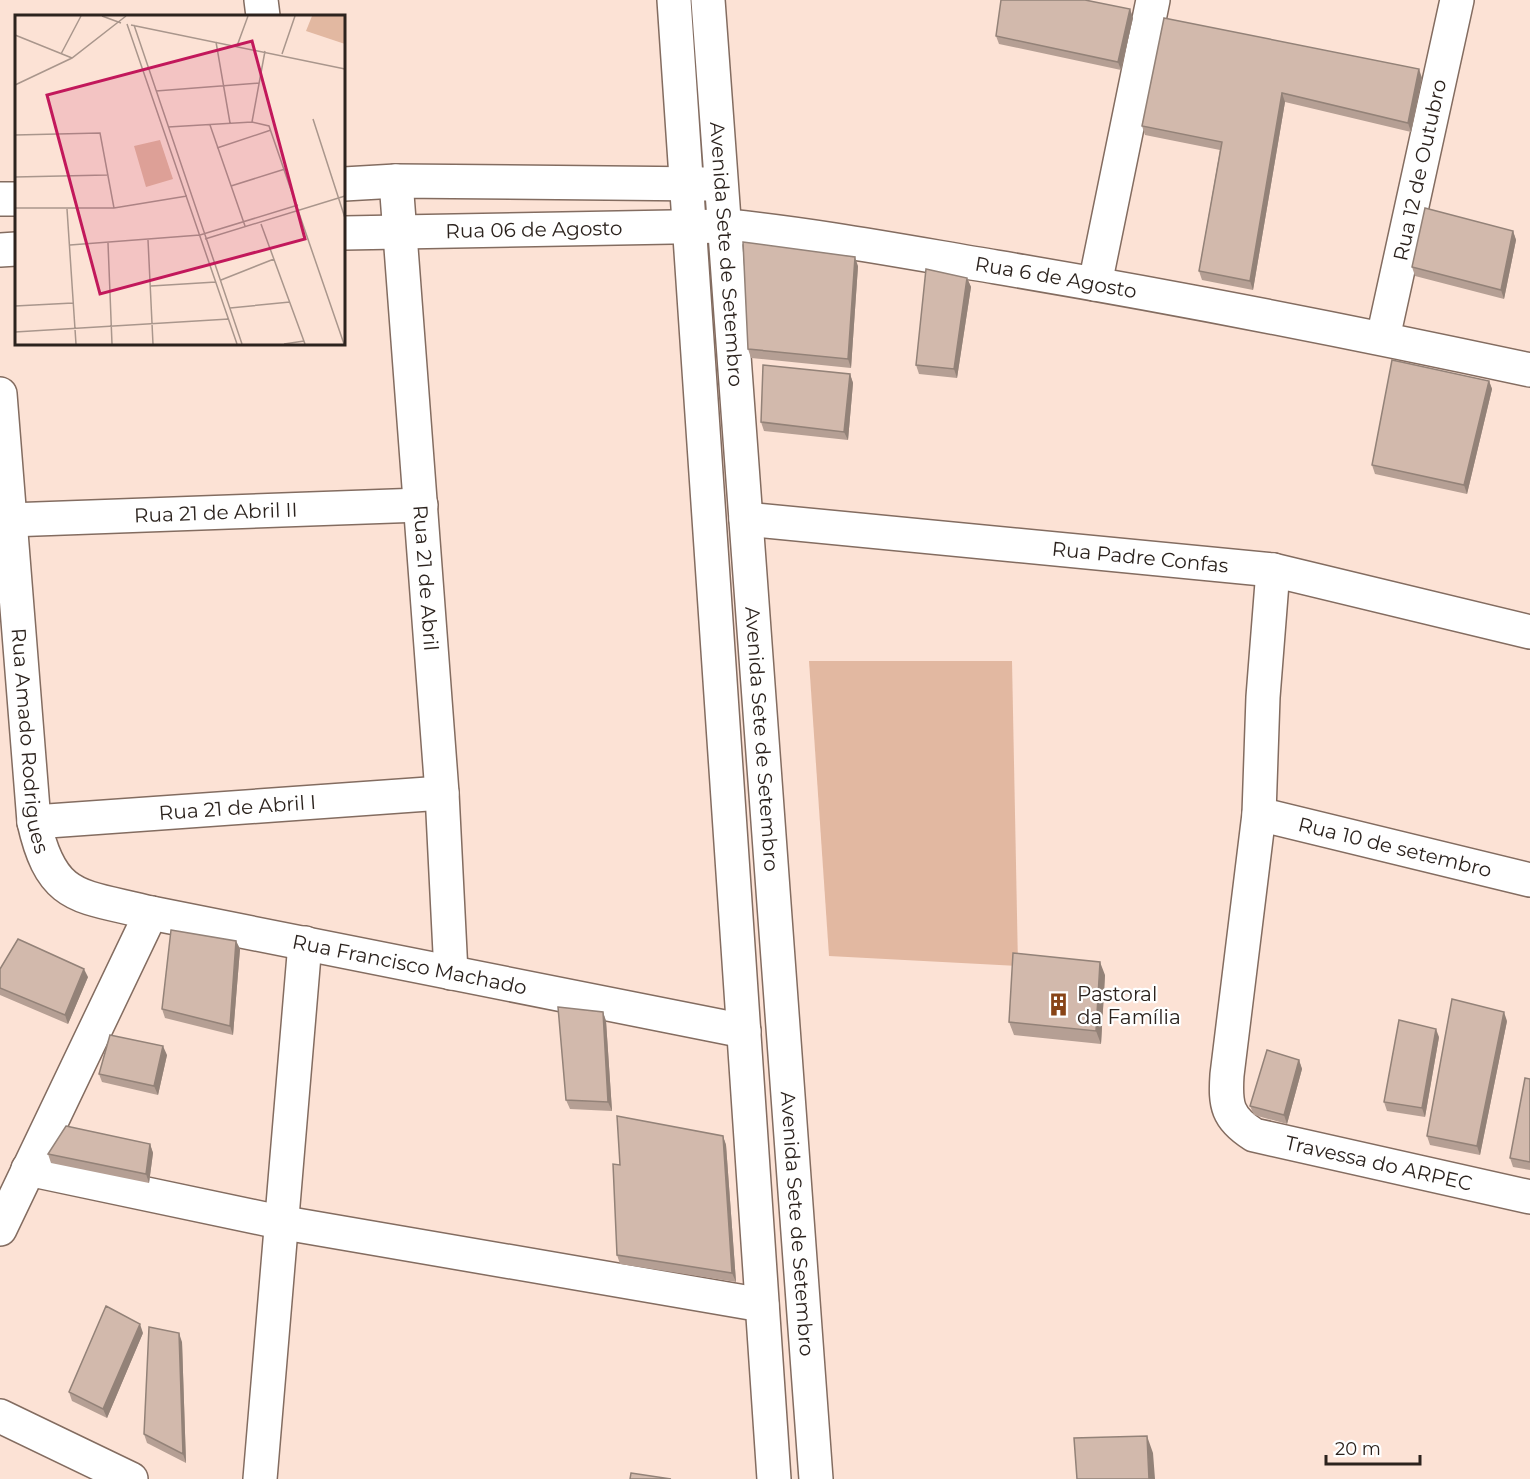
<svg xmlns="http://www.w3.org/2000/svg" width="1530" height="1479" viewBox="0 0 1530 1479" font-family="Montserrat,sans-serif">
	<rect width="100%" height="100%" fill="#fce2d5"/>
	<path fill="#e2b8a1" d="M809,661H1012L1018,966L829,956Z"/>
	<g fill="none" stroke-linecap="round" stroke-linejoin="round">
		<defs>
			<g id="street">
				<path d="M261,0L263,16"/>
				<path d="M674,0L774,1479"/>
				<path id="s1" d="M708,0L816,1479"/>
				<path id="s2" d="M396,181L442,793L451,973"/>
				<path d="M344,184L396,181L706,184"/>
				<path d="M0,199H16"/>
				<path id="s3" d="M344,233L727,226C817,235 906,252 996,267C1175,297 1353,332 1530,370"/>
				<path d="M0,250L16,249"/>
				<path d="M1095,284L1153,0"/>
				<path id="s4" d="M1383,338L1457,0"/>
				<path id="s5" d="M0,394L34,822C52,902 80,895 151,913L744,1031"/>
				<path id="s6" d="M746,519L1273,570L1530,632"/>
				<path id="s7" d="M9,520L421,505"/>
				<path id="s8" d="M1273,570L1263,697L1259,814L1227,1075C1225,1105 1227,1118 1254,1135L1530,1197"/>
				<path id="s9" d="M1259,814L1530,880"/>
				<path id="s10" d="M34,822L442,793"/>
				<path d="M28,1169L279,1222L762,1305"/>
				<path d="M0,1229L151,913"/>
				<path d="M0,1416L131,1479"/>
				<path d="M260,1479L305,943"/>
			</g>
		</defs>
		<use href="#street" stroke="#836c60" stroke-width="36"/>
		<use href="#street" stroke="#fff" stroke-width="33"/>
	</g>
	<path fill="#b59f94" d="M1130,9L1133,18L1121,70L999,44L996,36Z
		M1164,18L1422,78L1411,132L1285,102L1253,290L1202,280L1199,271L1220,150L1145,135L1142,126Z
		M1513,231L1516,240L1504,299L1415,276L1412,267Z
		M858,266L851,368L751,358L748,349Z
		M967,278L971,287L957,378L919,374L916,365Z
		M850,374L853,383L848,440L764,431L761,422Z
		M1489,381L1492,389L1467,494L1375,474L1372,465Z
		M236,941L240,949L233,1035L165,1018L162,1009Z
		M0,969L88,977L68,1024L0,995Z
		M1105,975L1101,1044L1014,1035L1009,1022Z
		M603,1012L606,1021L612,1111L570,1109L566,1100Z
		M1507,1021L1480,1155L1430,1145L1427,1136Z
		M1439,1037L1425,1117L1387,1111L1384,1102Z
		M167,1055L158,1095L102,1082L99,1074Z
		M1299,1060L1302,1069L1287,1124L1254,1115L1250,1106Z
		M1530,1079V1170L1513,1167L1510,1158Z
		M723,1136L726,1145L736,1282L620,1264L617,1255Z
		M150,1144L153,1153L149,1183L51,1163L48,1154Z
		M143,1333L107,1418L72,1401L69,1392Z
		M182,1342L186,1463L147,1443L144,1434Z"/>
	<path fill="#938278" d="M1130,9L1133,18L1121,70L1118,62Z
		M1419,69L1422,78L1411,132L1408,123Z
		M1282,93L1285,102L1253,290L1250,281Z
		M1513,231L1516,240L1504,299L1501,290Z
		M855,257L858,266L851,368L848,359Z
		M967,278L971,287L957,378L954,369Z
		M850,374L853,383L848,440L844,432Z
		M1489,381L1492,389L1467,494L1464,485Z
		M236,941L240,949L233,1035L230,1026Z
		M1100,962L1105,975L1101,1044L1096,1031Z
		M84,969L88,977L68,1024L65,1015Z
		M603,1012L606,1021L612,1111L608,1102Z
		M1504,1012L1507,1021L1480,1155L1477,1146Z
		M1436,1029L1439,1037L1425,1117L1422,1108Z
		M163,1046L167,1055L158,1095L154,1086Z
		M1299,1060L1302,1069L1287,1124L1284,1115Z
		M723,1136L726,1145L736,1282L732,1273Z
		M150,1144L153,1153L149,1183L146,1174Z
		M140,1324L143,1333L107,1418L103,1409Z
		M179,1333L182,1342L186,1463L183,1454Z
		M1147,1436L1153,1453L1155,1479H1149Z"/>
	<path fill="#d2b9ac" stroke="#938278" stroke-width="1.5" d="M1001,0H1085L1130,9L1118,62L996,36Z
		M1164,18L1419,69L1408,123L1282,93L1250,281L1199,271L1222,142L1142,126Z
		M1425,208L1513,231L1501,290L1412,267Z
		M743,242L855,257L848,359L748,349Z
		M926,269L967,278L954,369L916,365Z
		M1392,360L1489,381L1464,485L1372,465Z
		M763,365L850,374L844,432L761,422Z
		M171,930L236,941L230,1026L162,1009Z
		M18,939L84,969L65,1015L0,988V969Z
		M1013,953L1100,962L1096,1031L1009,1022Z
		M1452,999L1504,1012L1477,1146L1427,1136Z
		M558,1007L603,1012L608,1102L566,1100Z
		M1399,1020L1436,1029L1422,1108L1384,1102Z
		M110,1035L163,1046L154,1086L99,1074Z
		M1267,1050L1299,1060L1284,1115L1250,1106Z
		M1525,1078L1530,1079V1162L1510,1158Z
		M617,1116L723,1136L732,1273L617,1255L613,1164L620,1165Z
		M66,1126L150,1144L146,1174L48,1154Z
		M106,1306L140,1324L103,1409L69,1392Z
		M149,1327L179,1333L183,1454L144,1434Z
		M1147,1436L1149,1479H1077L1074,1438Z
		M631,1473L671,1479H630Z"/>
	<defs>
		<symbol id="building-bare" viewBox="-9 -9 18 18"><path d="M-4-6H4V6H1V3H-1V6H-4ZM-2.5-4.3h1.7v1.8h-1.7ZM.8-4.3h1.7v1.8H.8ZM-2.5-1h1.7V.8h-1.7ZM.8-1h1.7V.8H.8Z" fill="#884417" stroke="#fff" stroke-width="2.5" paint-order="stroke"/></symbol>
	</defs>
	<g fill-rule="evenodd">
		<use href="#building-bare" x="1042" y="988" width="33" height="33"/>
	</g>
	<g text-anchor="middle" stroke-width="4.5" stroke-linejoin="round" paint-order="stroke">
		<g font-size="20" fill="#2c231e" stroke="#fff">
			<text dy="7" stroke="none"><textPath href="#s4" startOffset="172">Rua 12 de Outubro</textPath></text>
			<text dy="7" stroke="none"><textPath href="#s3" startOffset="190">Rua 06 de Agosto</textPath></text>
			<text dy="7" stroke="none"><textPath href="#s1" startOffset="255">Avenida Sete de Setembro</textPath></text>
			<text dy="7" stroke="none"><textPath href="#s3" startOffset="716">Rua 6 de Agosto</textPath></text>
			<text dy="7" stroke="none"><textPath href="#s7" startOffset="207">Rua 21 de Abril II</textPath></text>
			<text dy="7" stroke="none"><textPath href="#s6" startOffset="396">Rua Padre Confas</textPath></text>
			<text dy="7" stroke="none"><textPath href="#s2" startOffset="398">Rua 21 de Abril</textPath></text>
			<text dy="7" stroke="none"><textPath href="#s5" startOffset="348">Rua Amado Rodrigues</textPath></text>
			<text dy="7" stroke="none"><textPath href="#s1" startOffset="741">Avenida Sete de Setembro</textPath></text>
			<text dy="7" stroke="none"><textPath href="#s10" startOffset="204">Rua 21 de Abril I</textPath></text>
			<text dy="7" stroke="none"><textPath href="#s9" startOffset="140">Rua 10 de setembro</textPath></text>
			<text dy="7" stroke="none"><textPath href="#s5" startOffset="856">Rua Francisco Machado</textPath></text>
			<text dy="7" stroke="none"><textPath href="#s8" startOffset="706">Travessa do ARPEC</textPath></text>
			<text dy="7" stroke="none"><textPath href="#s1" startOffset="1227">Avenida Sete de Setembro</textPath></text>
		</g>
		<g font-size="20" fill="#2c231e" stroke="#fff" text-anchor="start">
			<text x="1077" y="1001">Pastoral<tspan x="1077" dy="23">da Família</tspan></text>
		</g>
	</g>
	<g transform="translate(15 15)">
		<rect width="330" height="330" fill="#fce2d5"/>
		<path d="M297,1H330V29L291,16ZM145,125L158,164L131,172L119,131Z" fill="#e2b8a1"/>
		<path fill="none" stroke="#a9968c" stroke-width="1.5" d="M87,1L106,8M112,9L222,329M116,10L330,54M119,10L227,329M0,20L57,43M201,27L215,108M222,31L233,1M46,39L66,1M267,39L280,1M0,70L57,43L111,1M141,76L244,68M298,104L330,203M237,107L250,36M195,110L230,211M153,112L237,107L254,111L329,329M0,120L85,118L99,193M202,133L256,115M0,162L92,160M216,171L270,154M0,193H99L172,181M52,194L61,329M246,209L290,329M190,224L330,181M133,225L138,329M93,228L97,329M55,230L185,220L283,190M206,265L259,244M136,271L201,267M0,291L58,288M215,293L275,287M0,317L214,304M269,329L289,326"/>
		<path fill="#c2185b" fill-opacity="0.15" stroke="#c2185b" stroke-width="3" d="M237,26L290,224L85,279L32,80Z"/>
		<rect width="330" height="330" fill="none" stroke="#2c231e" stroke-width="3"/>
	</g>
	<path d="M1326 1455v9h94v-9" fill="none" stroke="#2c231e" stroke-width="3"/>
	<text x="1335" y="1455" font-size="18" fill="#2c231e" stroke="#ffffff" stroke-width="4.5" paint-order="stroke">20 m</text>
</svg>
